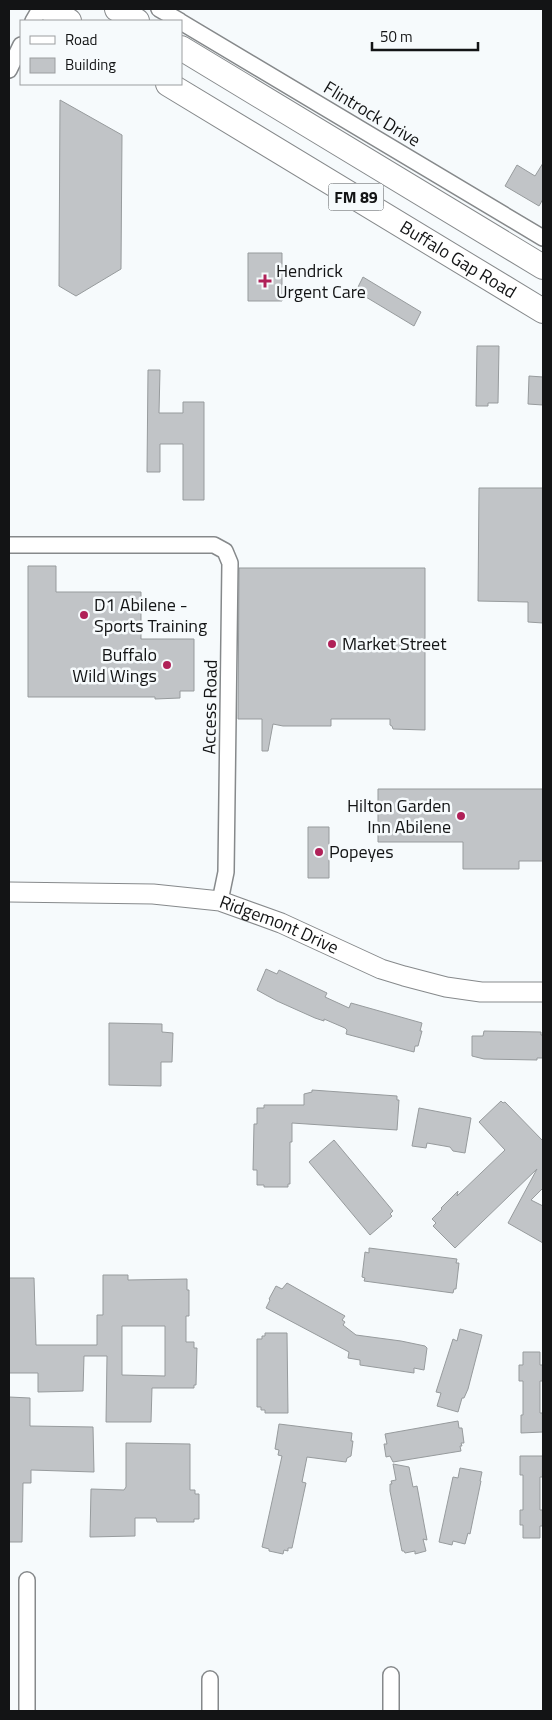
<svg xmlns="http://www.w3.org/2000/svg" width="552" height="1720" viewBox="0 0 552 1720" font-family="'Titillium Web',sans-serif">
	<rect width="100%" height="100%" fill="#f6fafc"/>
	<path fill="#c1c4c7" stroke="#979b9d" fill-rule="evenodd" d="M60,100L122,135L121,269L76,296L59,286Z
		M543,163V199L539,206L505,186L517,165L535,176Z
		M248,253H282V301H248Z
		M363,277L421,312L414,326L356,291Z
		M477,346H499L498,403H488V406H476Z
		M148,370H160L159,413H183V402H204V500H183V444H160V472H147Z
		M529,376L543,377V405L528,404Z
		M479,488H543V623L528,622V602L478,601Z
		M28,566H56V592H141V639H194V691H180V698L155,699V697H28Z
		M239,568H425V730L393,729L392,726L390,725V719H331V726H283L273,724L268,751H262V719H238Z
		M378,789H543V861H519V869H463V842H378Z
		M308,827H329V878H308Z
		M266,969L277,974L279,970L327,993L325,997L349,1008L351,1003L422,1023L420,1031H422L418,1046H415L414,1052L346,1034L347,1030L345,1028L324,1019V1021L315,1018L277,1001L257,990Z
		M109,1023L162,1024V1032L173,1033L172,1062H161V1086L109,1085Z
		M484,1031L541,1032V1035H543V1058H537V1060L484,1059L472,1056V1036H483Z
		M312,1090L397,1096V1100H399L397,1130L292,1123V1142H290V1184H288V1187H264V1185H257V1170H253L254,1124H257V1108H264V1105H304V1094L312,1092Z
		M501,1101L503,1103L505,1102L543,1141V1188L531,1200L543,1206V1243L508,1223L537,1169L455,1248L433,1226L436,1223L432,1219L442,1209L441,1208L458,1191L457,1196L505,1150L479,1122Z
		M419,1108L471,1118L465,1153L453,1151L450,1147L427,1143L426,1148L412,1146Z
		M334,1140L393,1211L390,1214L392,1216L370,1235L309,1162Z
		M369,1248L457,1259L456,1263H459L456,1289H454L453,1293L364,1281L365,1278L362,1277L365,1252L369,1253Z
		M103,1275H128V1280L187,1279V1290H189V1316H186V1342H194V1348H197L196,1385H194V1388H152L151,1422H106L107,1356H84L83,1391L38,1392V1373H9V1278H34L36,1345H97V1315H103ZM122,1326H165V1376L122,1375Z
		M287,1283L345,1316L342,1320L345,1322L343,1325L356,1335L401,1341L425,1346L427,1348L424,1370L414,1368V1373L360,1365V1360L348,1358L349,1352L266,1308L270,1300L269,1299L276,1286L282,1289Z
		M460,1329L482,1335L468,1389L464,1398H462L458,1412L437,1406L441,1393L436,1392L453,1339L457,1341Z
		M265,1333H287L288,1413H265V1410H261V1407H257V1339H262V1336H265Z
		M523,1352H540V1365H543V1381H540V1413H543V1432L521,1433V1415H523V1381H519V1365H523Z
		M9,1397L30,1398V1426L93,1427L94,1472L31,1470V1483H23L22,1542H9Z
		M458,1421L459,1428H462L464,1443H461L462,1446H460L461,1451L393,1462L390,1456L386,1457L384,1444H387L385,1434Z
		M279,1424L352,1433L351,1441H353L351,1456L347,1458L346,1462L307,1457L302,1482L306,1483L292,1548H288V1551L284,1550L283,1554L269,1551V1549L262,1547L282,1456L278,1455L279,1450L275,1449Z
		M126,1443L190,1444V1490H195V1494H199V1519H194V1522H157L156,1518H135V1536L90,1537L91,1489L124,1490L126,1487Z
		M520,1456H543V1477H540V1510H543V1526H540V1538H523V1525H520V1510H523V1475H520Z
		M393,1464L409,1467L413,1487L417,1486L427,1540L423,1539L426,1551L415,1554V1551L405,1553L404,1551H402L390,1491V1484H392L391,1481L396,1480Z
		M460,1468L482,1472L480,1481H481L470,1534L468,1533L465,1544L453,1541L452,1545L439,1542L453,1477L458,1478Z"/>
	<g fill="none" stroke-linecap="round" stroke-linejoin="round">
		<defs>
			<path id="minor" d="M159,9L180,21
				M33,21L40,9
				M181,22L543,238
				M9,70L21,45
				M9,545H214L225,551L230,563L226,872L220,901
				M391,1675V1711
				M210,1679V1711
				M27,1711V1580"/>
			<g id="tertiary">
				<path id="s1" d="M9,892L153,894L220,901L281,923L381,969L404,976L446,987L481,992H543"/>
			</g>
			<g id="primary">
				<path d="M49,9L69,21"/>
				<path d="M117,9L137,21"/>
				<path d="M181,48L543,267"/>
				<path id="s2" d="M168,84L543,311"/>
			</g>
		</defs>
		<use href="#minor" stroke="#86898b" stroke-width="18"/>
		<use href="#tertiary" stroke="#86898b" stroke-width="21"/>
		<use href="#primary" stroke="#86898b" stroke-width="26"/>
		<use href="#minor" stroke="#fff" stroke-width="15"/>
		<use href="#tertiary" stroke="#fff" stroke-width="19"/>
		<use href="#primary" stroke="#fff" stroke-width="24"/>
	</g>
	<g fill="#b02158" stroke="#f6fafc" stroke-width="2">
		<path d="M262.5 273.5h5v5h5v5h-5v5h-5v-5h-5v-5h5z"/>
		<circle cx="84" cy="615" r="5"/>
		<circle cx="332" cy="644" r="5"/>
		<circle cx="167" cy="665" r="5"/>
		<circle cx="461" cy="816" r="5"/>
		<circle cx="319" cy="852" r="5"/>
	</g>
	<g text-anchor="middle" stroke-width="5" stroke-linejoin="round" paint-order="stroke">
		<rect fill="#f6fafc" stroke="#57595a" stroke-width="1" x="328.5" y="183.5" width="55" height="27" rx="4"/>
		<g font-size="16" font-weight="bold" fill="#131415">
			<text x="356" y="203">FM 89</text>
		</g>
		<g font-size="18" fill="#131415" stroke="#f6fafc">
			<text transform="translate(372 114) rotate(31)" y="6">Flintrock Drive</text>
			<text dy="6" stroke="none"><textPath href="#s2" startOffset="339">Buffalo Gap Road</textPath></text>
			<text transform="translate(210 707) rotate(-89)" y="6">Access Road</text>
			<text dy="6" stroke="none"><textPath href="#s1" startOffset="275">Ridgemont Drive</textPath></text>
		</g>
		<g font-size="18" fill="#131415" stroke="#f6fafc" text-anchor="start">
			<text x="276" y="277">Hendrick<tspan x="276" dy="21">Urgent Care</tspan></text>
			<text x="94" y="611">D1 Abilene -<tspan x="94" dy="21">Sports Training</tspan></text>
			<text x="342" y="650">Market Street</text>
			<text x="157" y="661" text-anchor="end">Buffalo<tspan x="157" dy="21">Wild Wings</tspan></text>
			<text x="451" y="812" text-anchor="end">Hilton Garden<tspan x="451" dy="21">Inn Abilene</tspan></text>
			<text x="329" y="858">Popeyes</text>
		</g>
	</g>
	<rect width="552" height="1720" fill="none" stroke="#131415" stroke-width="20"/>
	<rect x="20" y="20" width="162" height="65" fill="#f6fafc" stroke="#9b9ea0"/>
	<rect x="30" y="36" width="25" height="8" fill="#ffffff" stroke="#9b9ea0"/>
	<text x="65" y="45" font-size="15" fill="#131415">Road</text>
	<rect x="30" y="58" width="25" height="15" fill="#c1c4c7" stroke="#9b9ea0"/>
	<text x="65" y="70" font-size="15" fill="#131415">Building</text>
	<path d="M372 42v8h106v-8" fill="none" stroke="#131415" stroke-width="2.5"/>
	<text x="380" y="42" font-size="15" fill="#131415" stroke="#f6fafc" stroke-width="4" paint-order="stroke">50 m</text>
</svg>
